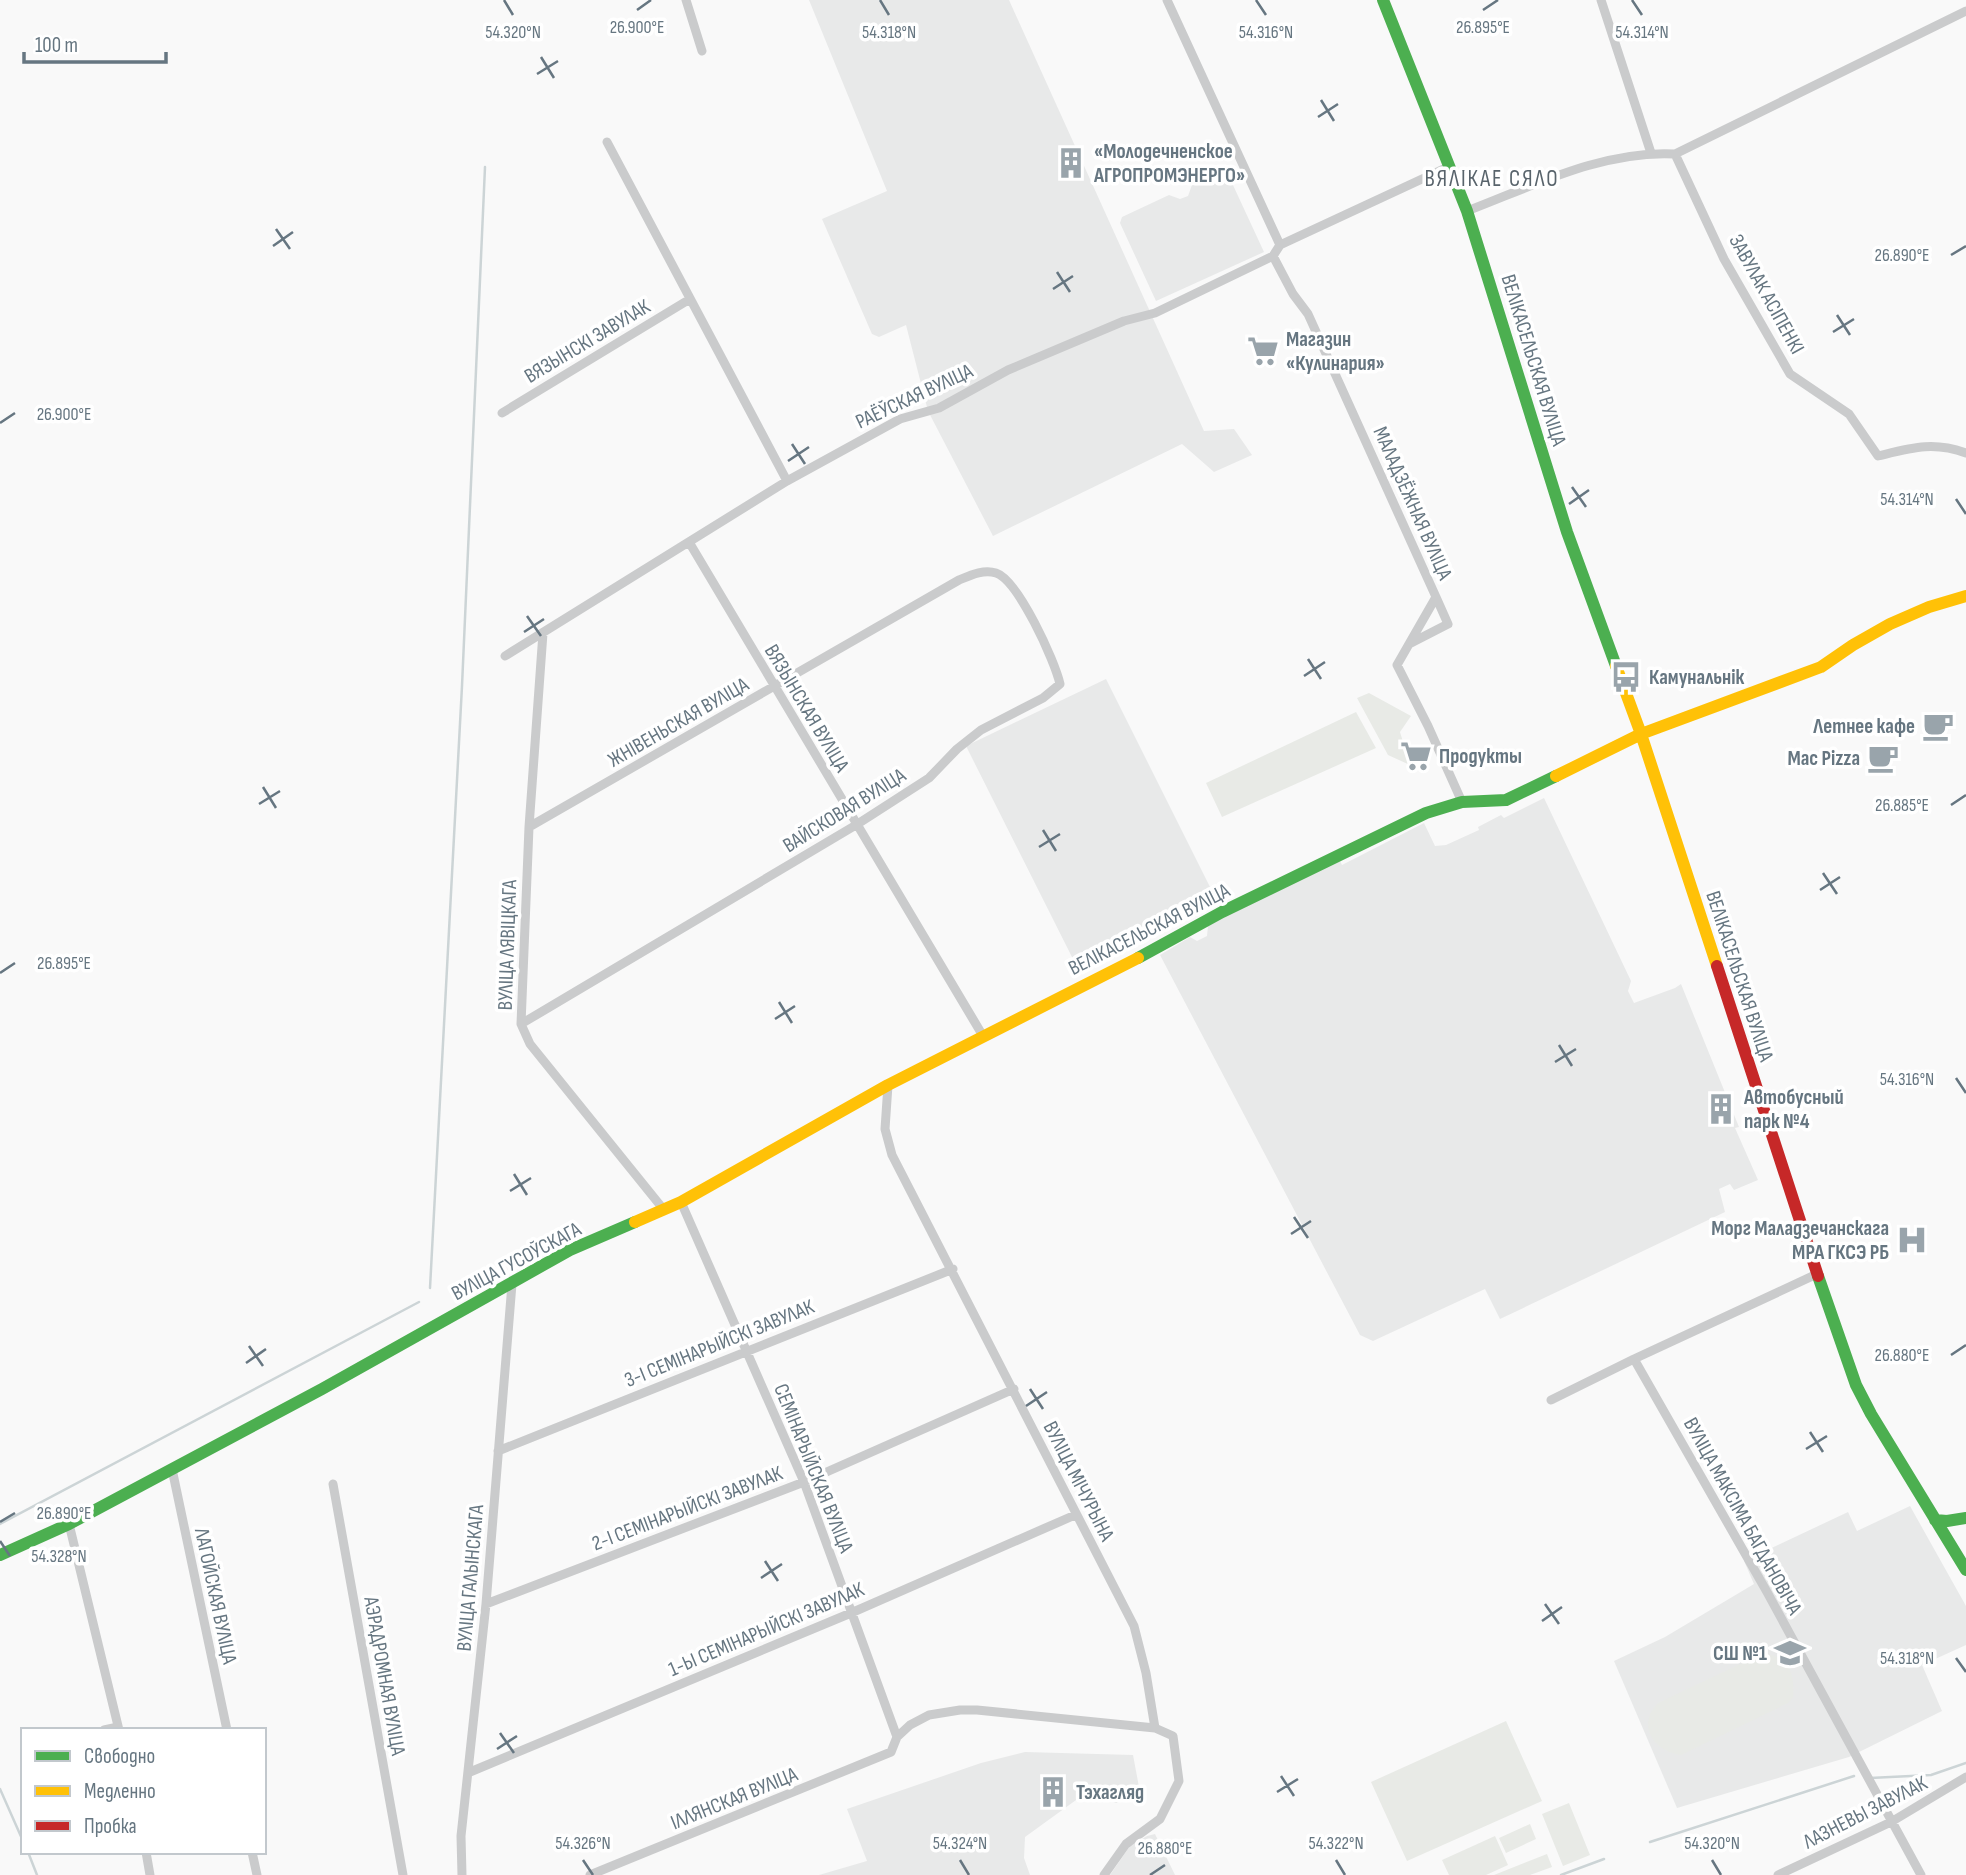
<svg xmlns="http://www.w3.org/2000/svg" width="1966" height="1875" viewBox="0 0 1966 1875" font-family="'Sofia Sans Condensed',sans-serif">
	<rect width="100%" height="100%" fill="#f9f9f9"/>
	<path fill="#e8e9e9" d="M809,0H1009L1204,431L1234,429L1252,455L1214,472L1182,444L993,536L928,411L906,325L879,337L872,334L822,219L887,191Z
		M1226,170L1264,252L1156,301L1120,223L1122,217L1169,195L1180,199L1188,196L1192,185Z
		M1106,679L1214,895L1148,927L1153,936L1080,973L966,746Z
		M1544,798L1631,981L1628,991L1634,1003L1675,988L1681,984L1739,1127L1735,1128L1758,1180L1734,1190L1730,1184L1719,1189L1725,1212L1500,1319L1485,1289L1373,1341L1360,1335L1160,955L1190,937L1197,941L1207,936L1208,926L1222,917L1340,861L1342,865L1424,823L1435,846L1446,845L1479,830L1478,827L1501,815L1504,818Z
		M1910,1506L1966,1606V1645L1922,1665L1942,1711L1849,1757L1677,1808L1614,1661L1665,1637L1754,1584L1744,1561L1848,1512L1857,1531Z
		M1025,1752L1133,1755L1139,1787H1133L1131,1798L1116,1803L1083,1795L1025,1837L1024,1858L1030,1875H819L867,1861L847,1809L981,1763Z
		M1155,1834L1175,1875H1110L1130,1846L1147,1836Z"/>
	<path fill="#e8eae6" d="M1369,693L1411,716L1400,732L1410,765L1388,755L1357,698Z
		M1356,712L1376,748L1222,817L1206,783Z
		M1765,1654C1790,1656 1795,1677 1793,1698L1788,1703L1681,1755C1654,1751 1636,1726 1658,1703L1757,1656Z
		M1506,1721L1542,1801L1407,1861L1371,1782Z
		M1569,1803L1590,1855L1563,1866L1542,1814Z
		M1530,1824L1536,1839L1506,1853L1499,1838Z
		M1495,1836L1508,1865L1486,1875H1449L1442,1860Z
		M1547,1854L1552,1867L1530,1875H1494Z"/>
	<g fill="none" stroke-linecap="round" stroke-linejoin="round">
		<path stroke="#ccd4d6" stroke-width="2.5" d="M430,1288L462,686L485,167
			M0,1524L419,1302
			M1870,1778L1931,1775L1966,1763
			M0,1789L23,1841
			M1650,1842L1854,1776
			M28,1852L37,1875
			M1561,1875L1604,1859"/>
		<path stroke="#cacbcc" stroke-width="9" d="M686,0L702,51
			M1167,0L1280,245
			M1601,0L1651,153
			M607,142L787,481
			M1675,154L1724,259L1790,374L1849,414L1878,456C1911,448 1933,441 1966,453
			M1467,211C1533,186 1603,150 1675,154L1966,11
			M1280,245L1450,166
			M1273,256L1293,294L1308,314L1436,597L1397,665L1428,726L1462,802
			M502,413L690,299
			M689,542L983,1036
			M543,633L529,827L521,1024L530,1044L664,1210
			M1411,643L1448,624L1436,597
			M505,656L787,481L900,419L939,408L1008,370L1124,321L1155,313L1273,256L1280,245
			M521,1024L856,825L929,778L957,749L981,730L1043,698L1060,684C1055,661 1018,580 996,573C984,569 971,575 959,580L529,827
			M888,1085L885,1129L892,1155L1134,1626L1146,1673L1155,1728
			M1817,1274L1634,1359L1767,1592L1921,1875
			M1551,1400L1634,1359
			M498,1451L953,1269
			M172,1469L227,1730
			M333,1484L403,1875
			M69,1524L119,1730
			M486,1604L804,1482L1014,1389
			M104,1730L118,1727
			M897,1737L910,1725L929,1715L960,1710H977L1155,1728L1173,1736L1179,1781L1160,1819L1126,1844L1104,1875
			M470,1772L851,1613L1075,1515
			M146,1852L150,1875
			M252,1852L257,1875
			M462,1875L461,1836L486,1604L512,1284
			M590,1875L891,1752L897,1737L804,1482L681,1202
			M1778,1875L1891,1822L1966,1777"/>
		<path stroke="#4caf50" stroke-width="12" d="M1383,0L1467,211L1567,532L1616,666
			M1138,958L1222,912L1426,813L1462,802L1506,800L1556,776
			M1818,1276L1856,1385L1871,1414L1966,1570
			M1935,1520L1947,1521L1966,1518
			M0,1555L69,1524L322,1389L570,1250L635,1222"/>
		<path stroke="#ffc107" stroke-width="12" d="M1616,666L1641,734L1717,966
			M1556,776L1641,734L1821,667L1853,645L1890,624L1929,607L1966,596
			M635,1222L681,1202L888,1085L1138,958"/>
		<path stroke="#c62828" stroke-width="12" d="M1717,966L1818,1276"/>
	</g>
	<path fill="none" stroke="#667681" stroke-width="2.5" d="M504,0L513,15M880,0L889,15M1256,0L1266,15M1632,0L1642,15M637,10L651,0M1483,10L1498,0M541,57L554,78M537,74L558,61M1321,100L1334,121M1318,117L1338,104M276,229L290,249M273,246L293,232M1951,255L1966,246M1057,272L1070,292M1053,289L1073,276M1837,315L1850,335M1833,332L1854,319M0,423L15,413M792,444L805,464M788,461L809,447M1572,487L1586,507M1956,499L1966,514M1569,504L1589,490M527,616L541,636M524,632L544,619M1308,659L1321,679M1304,676L1325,662M263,787L276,808M259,804L280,791M1951,805L1966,795M1043,830L1056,851M1039,847L1060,834M1823,873L1837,894M1820,890L1840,877M0,973L15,963M779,1002L792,1023M775,1019L795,1006M1559,1045L1572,1066M1555,1062L1576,1049M1956,1078L1966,1093M514,1174L527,1195M510,1191L531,1178M1294,1217L1308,1238M1291,1234L1311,1221M249,1346L263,1366M1951,1355L1966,1345M246,1363L266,1349M1030,1389L1043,1409M1026,1406L1047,1392M1810,1432L1823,1452M1806,1449L1827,1436M0,1522L15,1513M0,1541L10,1556M765,1561L778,1581M761,1578L782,1564M1545,1604L1559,1624M1542,1621L1562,1607M1956,1658L1966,1672M500,1733L514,1753M497,1749L517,1736M1281,1776L1294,1796M1277,1792L1298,1779M583,1860L593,1875M960,1860L969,1875M1336,1860L1345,1875M1712,1860L1721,1875M1150,1875L1165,1865"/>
	<defs>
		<symbol id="building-bare" viewBox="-9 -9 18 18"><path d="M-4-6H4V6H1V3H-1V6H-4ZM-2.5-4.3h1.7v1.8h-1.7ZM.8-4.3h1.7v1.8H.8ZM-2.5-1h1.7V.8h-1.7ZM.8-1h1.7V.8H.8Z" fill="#99a4ab" stroke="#fff" stroke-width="2.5" paint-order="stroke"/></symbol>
		<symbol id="supermarket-bare" viewBox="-9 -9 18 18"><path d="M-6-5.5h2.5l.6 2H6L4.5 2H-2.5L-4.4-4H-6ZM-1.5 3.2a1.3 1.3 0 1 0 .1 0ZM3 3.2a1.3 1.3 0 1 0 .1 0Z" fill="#99a4ab" stroke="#fff" stroke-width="2.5" paint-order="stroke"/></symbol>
		<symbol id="bus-bare" viewBox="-9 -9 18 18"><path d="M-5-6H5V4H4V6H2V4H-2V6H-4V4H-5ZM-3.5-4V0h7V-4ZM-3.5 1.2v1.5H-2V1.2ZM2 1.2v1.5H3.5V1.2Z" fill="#99a4ab" stroke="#fff" stroke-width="2.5" paint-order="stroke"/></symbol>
		<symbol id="cafe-bare" viewBox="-9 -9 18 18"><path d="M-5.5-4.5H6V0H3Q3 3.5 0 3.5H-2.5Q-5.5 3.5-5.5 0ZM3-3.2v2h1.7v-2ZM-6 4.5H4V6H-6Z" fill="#99a4ab" stroke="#fff" stroke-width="2.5" paint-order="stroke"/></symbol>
		<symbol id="hospital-bare" viewBox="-9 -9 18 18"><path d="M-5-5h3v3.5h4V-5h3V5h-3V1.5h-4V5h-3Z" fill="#99a4ab" stroke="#fff" stroke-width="2.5" paint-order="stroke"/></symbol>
		<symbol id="school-bare" viewBox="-9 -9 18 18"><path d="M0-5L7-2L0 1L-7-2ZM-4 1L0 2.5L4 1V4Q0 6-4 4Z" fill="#99a4ab" stroke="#fff" stroke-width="2.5" paint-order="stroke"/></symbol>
	</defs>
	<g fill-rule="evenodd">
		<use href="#building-bare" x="1049" y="141" width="44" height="44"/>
		<use href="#supermarket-bare" x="1241" y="329" width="44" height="44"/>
		<use href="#bus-bare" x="1604" y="655" width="44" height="44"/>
		<use href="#cafe-bare" x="1916" y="704" width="44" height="44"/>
		<use href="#supermarket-bare" x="1394" y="734" width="44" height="44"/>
		<use href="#cafe-bare" x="1861" y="736" width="44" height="44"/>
		<use href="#building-bare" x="1699" y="1087" width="44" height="44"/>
		<use href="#hospital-bare" x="1890" y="1218" width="44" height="44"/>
		<use href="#school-bare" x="1768" y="1631" width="44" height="44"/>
		<use href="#building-bare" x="1031" y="1770" width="44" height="44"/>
	</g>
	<g text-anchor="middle" stroke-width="7" stroke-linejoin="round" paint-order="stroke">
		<g font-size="21" font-weight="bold" fill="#667681" stroke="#fff" text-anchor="start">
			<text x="1094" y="158">«Молодечненское<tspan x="1094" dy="24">АГРОПРОМЭНЕРГО»</tspan></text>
			<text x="1286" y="346">Магазин<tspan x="1286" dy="24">«Кулинария»</tspan></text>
			<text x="1649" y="684">Камунальнік</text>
			<text x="1915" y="733" text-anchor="end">Летнее кафе</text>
			<text x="1439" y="763">Продукты</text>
			<text x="1860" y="765" text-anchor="end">Mac Pizza</text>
			<text x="1744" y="1104">Автобусный<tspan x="1744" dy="24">парк №4</tspan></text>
			<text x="1889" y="1235" text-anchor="end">Морг Маладзечанскага<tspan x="1889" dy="24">МРА ГКСЭ РБ</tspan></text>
			<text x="1767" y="1660" text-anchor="end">СШ №1</text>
			<text x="1076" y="1799">Тэхагляд</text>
		</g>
		<g font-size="21" fill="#667681" stroke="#fff">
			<text transform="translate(1767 294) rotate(61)" y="7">ЗАВУЛАК АСІПЕНКІ</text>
			<text transform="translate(587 341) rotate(-31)" y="7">ВЯЗЫНСКІ ЗАВУЛАК</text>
			<text transform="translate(1534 360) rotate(73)" y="7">ВЕЛІКАСЕЛЬСКАЯ ВУЛІЦА</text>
			<text transform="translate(914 396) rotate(-25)" y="7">РАЁЎСКАЯ ВУЛІЦА</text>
			<text transform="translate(1413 503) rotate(66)" y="7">МАЛАДЗЁЖНАЯ ВУЛІЦА</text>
			<text transform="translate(807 708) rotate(59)" y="7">ВЯЗЫНСКАЯ ВУЛІЦА</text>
			<text transform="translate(678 722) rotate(-30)" y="7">ЖНІВЕНЬСКАЯ ВУЛІЦА</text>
			<text transform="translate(844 810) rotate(-32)" y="7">ВАЙСКОВАЯ ВУЛІЦА</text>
			<text transform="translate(1149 929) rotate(-27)" y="7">ВЕЛІКАСЕЛЬСКАЯ ВУЛІЦА</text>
			<text transform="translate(507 945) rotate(-88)" y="7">ВУЛІЦА ЛЯВІЦКАГА</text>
			<text transform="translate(1740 976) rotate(72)" y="7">ВЕЛІКАСЕЛЬСКАЯ ВУЛІЦА</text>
			<text transform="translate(516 1261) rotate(-28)" y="7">ВУЛІЦА ГУСОЎСКАГА</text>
			<text transform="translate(719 1343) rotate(-22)" y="7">3-І СЕМІНАРЫЙСКІ ЗАВУЛАК</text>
			<text transform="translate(814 1468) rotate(68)" y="7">СЕМІНАРЫЙСКАЯ ВУЛІЦА</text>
			<text transform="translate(1079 1481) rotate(63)" y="7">ВУЛІЦА МІЧУРЫНА</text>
			<text transform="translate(687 1508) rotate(-21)" y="7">2-І СЕМІНАРЫЙСКІ ЗАВУЛАК</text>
			<text transform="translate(1743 1516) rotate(61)" y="7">ВУЛІЦА МАКСІМА БАГДАНОВІЧА</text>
			<text transform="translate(470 1578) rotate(-85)" y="7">ВУЛІЦА ГАЛЫНСКАГА</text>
			<text transform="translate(216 1596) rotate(78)" y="7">ЛАГОЙСКАЯ ВУЛІЦА</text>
			<text transform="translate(766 1629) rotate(-23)" y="7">1-Ы СЕМІНАРЫЙСКІ ЗАВУЛАК</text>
			<text transform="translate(385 1676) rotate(80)" y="7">АЭРАДРОМНАЯ ВУЛІЦА</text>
			<text transform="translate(734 1798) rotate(-22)" y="7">ІЛЛЯНСКАЯ ВУЛІЦА</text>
			<text transform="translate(1865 1812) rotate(-27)" y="7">ЛАЗНЕВЫ ЗАВУЛАК</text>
		</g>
		<g font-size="23" letter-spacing="2" fill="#59646c" stroke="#fff">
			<text x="1492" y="186">ВЯЛІКАЕ СЯЛО</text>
		</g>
	</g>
	<g font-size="18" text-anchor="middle" fill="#667681" stroke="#fff" stroke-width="7" stroke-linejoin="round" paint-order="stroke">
		<text x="637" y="33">26.900°E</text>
		<text x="1483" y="33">26.895°E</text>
		<text x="513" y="38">54.320°N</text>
		<text x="889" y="38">54.318°N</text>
		<text x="1642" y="38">54.314°N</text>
		<text x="1266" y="38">54.316°N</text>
		<text x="1902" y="261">26.890°E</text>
		<text x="64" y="420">26.900°E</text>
		<text x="1907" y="505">54.314°N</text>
		<text x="1902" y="811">26.885°E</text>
		<text x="64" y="969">26.895°E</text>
		<text x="1907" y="1085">54.316°N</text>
		<text x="1902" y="1361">26.880°E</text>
		<text x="64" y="1519">26.890°E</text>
		<text x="59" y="1562">54.328°N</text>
		<text x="1907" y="1664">54.318°N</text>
		<text x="583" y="1849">54.326°N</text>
		<text x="960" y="1849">54.324°N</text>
		<text x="1336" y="1849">54.322°N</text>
		<text x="1712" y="1849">54.320°N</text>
		<text x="1165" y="1854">26.880°E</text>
	</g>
	<rect x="21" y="1728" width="245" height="126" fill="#ffffff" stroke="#c2c8cd" stroke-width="2"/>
	<rect x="35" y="1751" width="35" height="10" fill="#4caf50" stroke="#c2c8cd" stroke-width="2"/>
	<text x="84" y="1763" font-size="21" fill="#667681">Свободно</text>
	<rect x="35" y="1786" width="35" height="10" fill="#ffc107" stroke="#c2c8cd" stroke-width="2"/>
	<text x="84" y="1798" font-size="21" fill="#667681">Медленно</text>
	<rect x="35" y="1821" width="35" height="10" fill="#c62828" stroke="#c2c8cd" stroke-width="2"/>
	<text x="84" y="1833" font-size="21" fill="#667681">Пробка</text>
	<path d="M24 52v10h142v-10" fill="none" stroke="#667681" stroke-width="3.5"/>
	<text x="35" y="52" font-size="21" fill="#667681" stroke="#ffffff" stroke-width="5" paint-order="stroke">100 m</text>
</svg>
